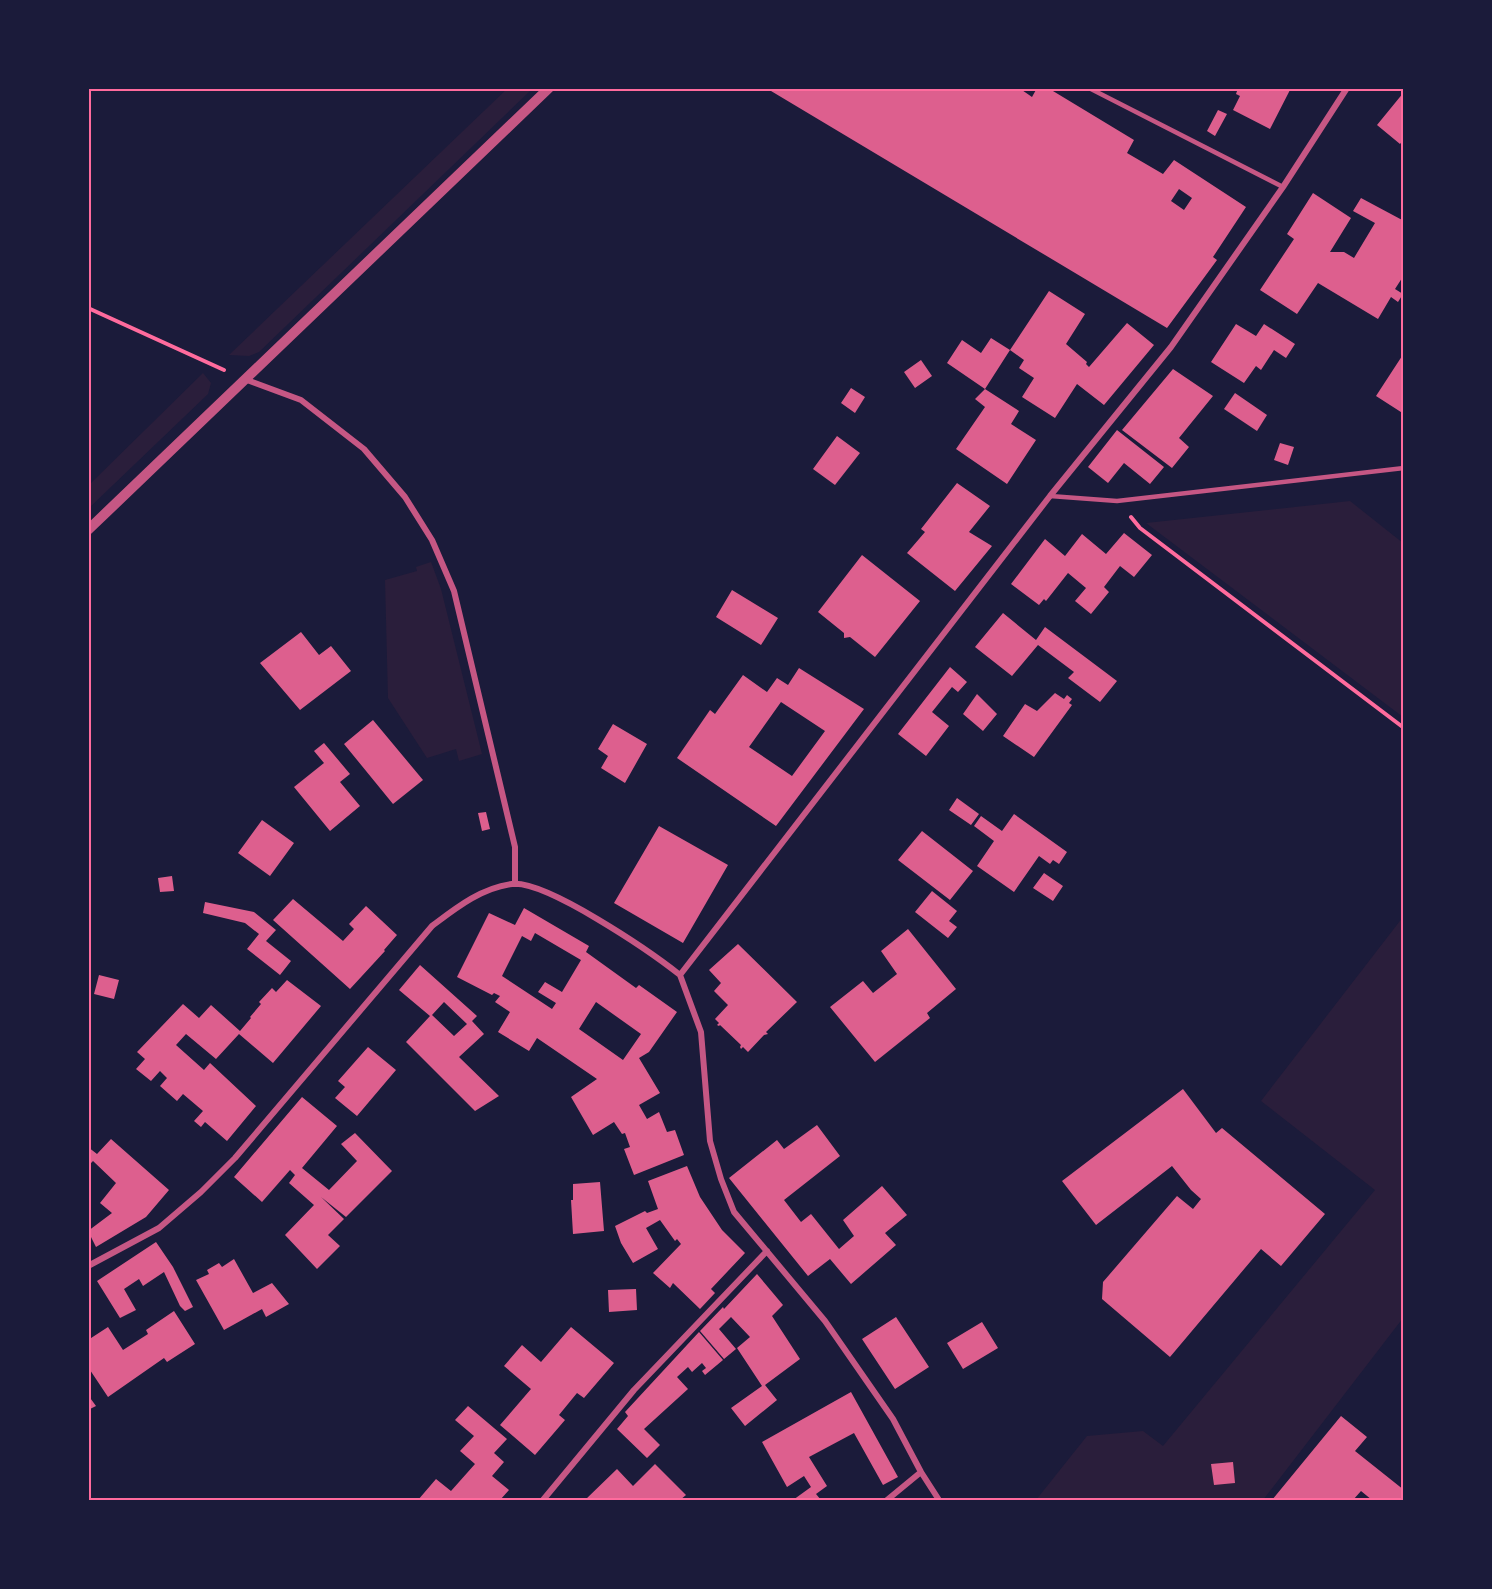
<svg xmlns="http://www.w3.org/2000/svg" width="1492" height="1589" viewBox="0 0 1492 1589" font-family="'Archivo Narrow',sans-serif">
	<rect width="100%" height="100%" fill="#1b1b3a"/>
	<path fill="#2a1e3b" d="M508,88L532,89L259,352L249,356L229,355Z
		M203,373L211,383L208,394L89,508V485Z
		M1350,501L1403,543V717L1146,523Z
		M431,562L441,589L482,754L459,761L456,749L427,758L388,698L385,580L417,571L416,567Z
		M1403,917V1318L1263,1500H1036L1087,1436L1143,1431L1163,1446L1375,1190L1261,1101Z"/>
	<path fill="#dd5f8e" fill-rule="evenodd" d="M766,88H1019L1032,97L1037,88H1048L1134,140L1127,153L1163,174L1174,160L1246,207L1213,257L1217,260L1167,328ZM1179,189L1192,198L1184,210L1171,201Z
		M1238,88H1291L1270,129L1233,110L1240,96L1236,94Z
		M1404,92V139L1400,144L1377,125Z
		M1218,110L1227,114L1215,136L1207,131Z
		M1313,193L1351,218L1330,252H1344L1354,258L1375,223L1353,211L1361,198L1404,221V275L1395,289L1403,294L1398,302L1391,297L1378,319L1318,283L1297,314L1260,290L1294,239L1287,234Z
		M1049,291L1085,314L1066,344L1087,362L1086,364L1089,367L1127,323L1154,345L1104,405L1077,384L1055,418L1022,397L1034,378L1019,368L1024,360L1010,350Z
		M1236,324L1256,336L1264,324L1295,344L1286,358L1274,350L1261,370L1256,366L1244,383L1211,362Z
		M991,338L1010,350L985,389L947,363L962,340L981,353Z
		M1404,353V414L1376,396Z
		M921,360L932,376L915,388L904,372Z
		M1173,369L1213,396L1179,438L1189,447L1172,468L1122,430Z
		M851,388L865,397L855,413L841,403Z
		M985,389L1019,411L1011,424L1036,440L1007,484L956,449L985,407L975,399Z
		M1235,393L1267,415L1257,431L1224,409Z
		M1117,430L1164,467L1150,484L1124,463L1108,483L1088,467Z
		M837,436L860,453L835,485L813,469Z
		M1280,443L1294,447L1288,465L1274,460Z
		M957,483L990,506L969,532L992,546L955,591L907,553L925,532L921,529Z
		M1124,533L1152,555L1134,577L1120,566L1104,587L1109,592L1091,614L1075,601L1086,588L1068,573L1046,601L1044,599L1039,605L1011,584L1045,539L1065,556L1082,534L1106,554Z
		M862,555L920,601L875,657L850,637L844,638V633L818,612Z
		M732,590L778,618L761,645L716,617Z
		M1003,613L1036,640L1045,627L1117,681L1100,702L1068,678L1074,672L1038,645L1012,676L975,647Z
		M301,632L319,655L331,646L351,671L300,710L260,663Z
		M950,667L967,682L958,692L952,687L932,712L949,726L926,756L898,734Z
		M799,668L864,709L776,826L677,758L710,710L715,714L743,675L767,692L777,678L788,685ZM781,702L825,731L792,776L749,747Z
		M1055,693L1064,699L1067,695L1072,699L1069,703L1072,705L1034,757L1003,736L1025,704L1037,711Z
		M977,694L997,714L983,731L963,714Z
		M373,720L423,780L393,804L344,744Z
		M613,724L647,744L625,783L601,768L608,756L598,749Z
		M324,743L350,774L340,782L360,806L330,831L294,787L324,763L314,751Z
		M957,798L979,814L971,825L949,810Z
		M486,812L490,829L482,831L478,813Z
		M1014,814L1067,852L1059,864L1053,860L1050,864L1039,856L1014,892L977,866L994,841L974,826L981,816L1002,831Z
		M262,820L294,843L270,876L238,853Z
		M659,826L728,865L683,943L614,903Z
		M922,831L973,871L950,900L898,860Z
		M1044,873L1063,886L1053,901L1033,888Z
		M172,876L174,891L160,892L158,878Z
		M932,891L957,911L949,921L957,927L948,938L915,912Z
		M293,899L343,941L354,929L349,924L366,906L397,935L384,950L385,951L350,989L273,920Z
		M205,902L254,912L276,930L266,941L291,961L280,975L247,949L259,934L245,923L203,913Z
		M524,908L589,946L586,952L636,988L639,985L677,1012L649,1052L639,1058L660,1093L639,1105L647,1119L659,1112L667,1132L675,1130L684,1155L634,1175L624,1149L630,1147L625,1133L622,1134L614,1122L593,1135L571,1097L597,1079L537,1038L529,1051L498,1032L510,1012L495,1002L500,996L494,993L492,995L457,977L489,913L515,925ZM535,933L581,960L562,992L545,982L538,992L556,1003L552,1009L502,976L522,936L531,941ZM596,1002L641,1034L623,1060L579,1029Z
		M908,929L956,989L927,1013L930,1018L875,1062L830,1007L863,981L873,993L897,974L881,951Z
		M738,944L797,1002L766,1032L768,1034L764,1035L748,1052L743,1047L741,1049L740,1047L741,1045L720,1025L719,1026L717,1025L719,1023L715,1019L728,1005L714,991L721,983L709,970Z
		M420,965L477,1016L472,1021L484,1034L459,1057L499,1096L475,1111L406,1042L430,1016L399,990ZM444,1002L467,1024L454,1036L432,1015Z
		M99,975L119,980L114,999L94,994Z
		M287,980L321,1006L273,1063L239,1034L216,1059L186,1034L176,1045L204,1070L210,1063L256,1106L227,1141L205,1122L201,1127L194,1121L203,1111L183,1094L177,1101L160,1086L167,1078L160,1071L151,1081L136,1069L145,1059L137,1052L183,1004L199,1018L211,1005L240,1031L251,1018L250,1017L261,1004L259,1002L272,988L276,992Z
		M368,1047L396,1070L357,1116L335,1098L345,1087L338,1081Z
		M1183,1089L1216,1133L1222,1128L1325,1214L1281,1266L1261,1249L1170,1357L1102,1299L1103,1282L1177,1196L1193,1209L1201,1199L1191,1190L1172,1166L1096,1225L1062,1181Z
		M302,1097L337,1126L302,1168L329,1190L357,1161L341,1144L355,1133L392,1171L346,1217L321,1197L344,1219L328,1235L340,1246L317,1269L285,1235L314,1205L289,1183L295,1175L290,1170L262,1202L234,1177Z
		M817,1125L840,1156L784,1200L801,1222L811,1214L839,1249L854,1236L843,1220L882,1186L907,1215L885,1233L896,1245L851,1284L830,1259L808,1276L729,1178L777,1140L784,1149Z
		M111,1139L169,1190L146,1217L96,1247L88,1231L112,1213L100,1203L116,1183L93,1161L88,1166V1147L97,1154Z
		M687,1166L700,1197L722,1230L745,1253L711,1289L715,1293L700,1309L673,1283L670,1288L653,1273L681,1244L677,1239L675,1241L660,1220L646,1228L658,1249L633,1263L621,1243L615,1226L645,1211L647,1213L658,1209L648,1181Z
		M600,1182L604,1231L573,1234L571,1200H573V1184Z
		M156,1242L173,1267L193,1307L185,1311L180,1306L164,1272L143,1286L139,1279L124,1289L136,1310L120,1318L97,1281Z
		M234,1259L253,1293L272,1283L289,1304L266,1317L262,1309L224,1330L196,1280L209,1274L207,1270L219,1263L222,1267Z
		M757,1274L783,1305L772,1316L800,1359L765,1385L777,1400L745,1426L731,1408L762,1386L737,1348L750,1337L731,1317L719,1329L736,1349L724,1359L700,1331L723,1307L724,1309Z
		M636,1289L637,1310L609,1312L608,1290Z
		M174,1311L195,1344L167,1362L164,1358L108,1397L88,1367V1340L108,1327L123,1350L148,1334L146,1330Z
		M896,1317L929,1367L895,1389L862,1339Z
		M982,1322L998,1348L963,1369L947,1343Z
		M571,1327L614,1363L584,1398L577,1393L559,1415L565,1420L535,1455L500,1425L531,1389L504,1366L522,1345L541,1362Z
		M699,1332L723,1360L705,1375L702,1371L706,1368L702,1363L692,1372L688,1367L677,1377L688,1389L644,1429L660,1445L647,1458L617,1429L628,1416L625,1412Z
		M851,1392L898,1477L883,1485L854,1433L809,1457L827,1486L816,1494L821,1500H793L811,1487L804,1476L787,1487L762,1442Z
		M88,1395L96,1406L88,1410Z
		M468,1406L507,1439L494,1453L504,1462L492,1476L509,1490L500,1500H418L436,1479L451,1491L475,1464L460,1451L474,1436L455,1420Z
		M1341,1416L1367,1437L1355,1451L1404,1490V1500H1372L1361,1491L1353,1500H1272Z
		M1233,1462L1235,1483L1214,1485L1211,1464Z
		M655,1464L686,1495L680,1500H585L617,1469L633,1486Z"/>
	<g fill="none" stroke-linecap="round" stroke-linejoin="round">
		<path stroke="#ff6b9d" stroke-width="4" d="M88,308L224,370
			M1131,517L1140,528L1404,728"/>
		<path stroke="#c65784" stroke-width="4.5" d="M1089,88L1283,187
			M1050,496L1117,501L1404,468"/>
		<path stroke="#c65784" stroke-width="6" d="M247,380L301,400L364,449L405,497L432,540L454,591L515,847V884
			M680,975L1050,496L1171,347L1283,187L1347,88
			M680,975L701,1032L710,1141L721,1179L734,1212L825,1321L893,1419L921,1472L939,1500
			M88,1266L159,1228L201,1192L235,1158L432,926C456,908 481,888 512,884C546,880 651,952 680,975
			M543,1500L634,1390L767,1251
			M887,1500L921,1472"/>
		<path stroke="#c65784" stroke-width="10" d="M88,530L549,88"/>
	</g>
	<rect width="1492" height="1589" fill="none" stroke="#1b1b3a" stroke-width="180"/>
	<rect x="90" y="90" width="1312" height="1409" fill="none" stroke="#ff6b9d" stroke-width="2"/>
</svg>
